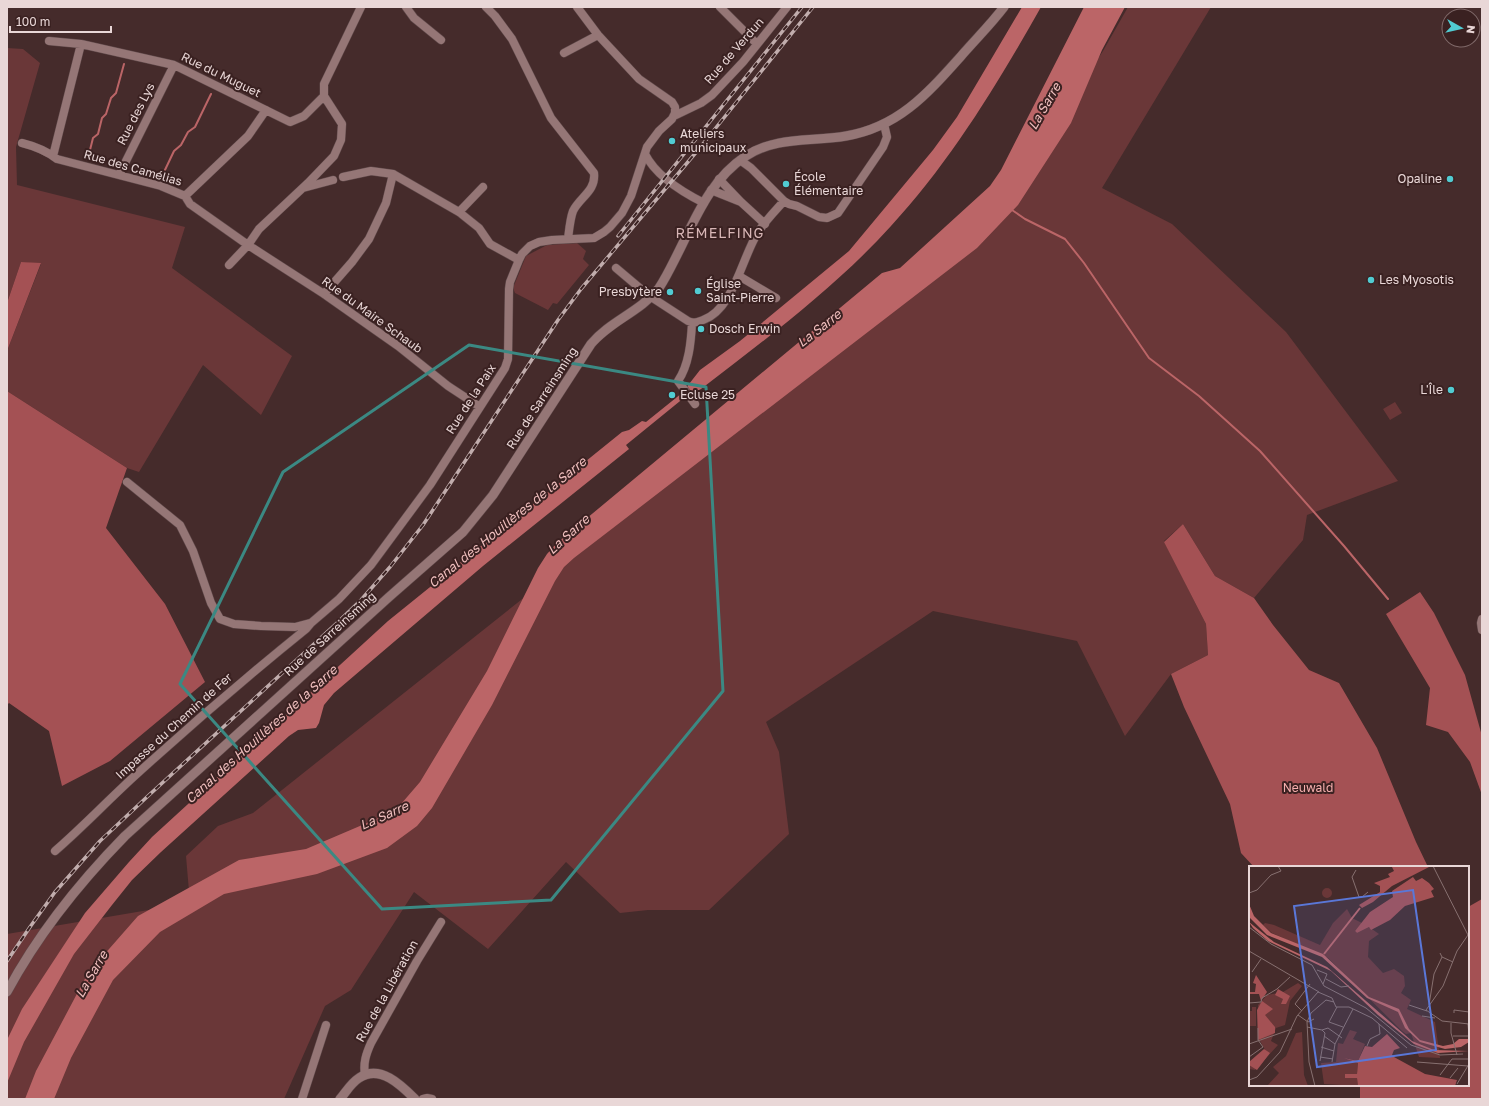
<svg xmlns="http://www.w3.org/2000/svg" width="1489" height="1106" viewBox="0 0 1489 1106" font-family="'Golos Text',sans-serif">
	<rect width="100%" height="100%" fill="#452b2b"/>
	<path fill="#6a3738" d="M1128,7H1211L1102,188L1172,224L1286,332L1398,481L1307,515L1303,540L1254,598L1215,576L1183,524L1164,541L1206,624L1208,655L1171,674L1125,736L1077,641L933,611L766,722L779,752L789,834L709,910H648L620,913L566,862L488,949L414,892L351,990L325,1006L284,1099H7V934L190,903L186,856L218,826L253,813L628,515L979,242L1103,51Z
		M7,48L23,49L40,63L16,147L17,185L185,227L172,268L292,356L261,415L203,365L139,472L127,468L7,391V351L41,264L21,262L7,303Z
		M577,243L586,251L583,259L589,265L557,304L553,303L548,310L515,293L513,288L526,256L547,245Z
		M1395,402L1402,413L1390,420L1383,409Z"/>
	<path fill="#a45154" d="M21,262L41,263L7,351V303Z
		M7,391L127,468L106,528L165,604L205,682L110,761L62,786L49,731L9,703L7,705Z
		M1183,524L1215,576L1254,598L1273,625L1309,670L1339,683L1377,748L1416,842L1428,867H1254L1241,853L1230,804L1184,707L1171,674L1208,655L1206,624L1164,542Z
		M1420,592L1434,613L1465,675L1482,736V795L1470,762L1448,732L1426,725L1430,688L1386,614Z
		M1482,899V1099H1360V1085H1468V907Z"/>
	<path fill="#bb6567" d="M1022,7H1041C998,83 951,161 891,226C835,288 767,338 701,389L685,397L626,445L629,449L483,566L334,693L324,705L319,723L316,728L298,730L289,736L161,852L132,880L112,905L74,954L24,1042L7,1083V1040L22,1009L85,913L129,862L152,837L388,621L622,432L629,430L642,421L646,422L682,393L700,370L740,341L849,251L933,150L957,117Z
		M1084,7H1125L1102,50L1071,123L1018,205L977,248L574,558L564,567L555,581L492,705L432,808L417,826L387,848L317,874L224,894L160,932L113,980L71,1058L54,1099H25L36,1071L88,973L138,916L239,860L306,849L395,811L420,782L487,671L538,568L547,554L557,543L882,273L900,268L990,186L1001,170Z"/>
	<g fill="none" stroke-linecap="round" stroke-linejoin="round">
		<path stroke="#bb6567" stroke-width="2" d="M89,154L93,138L98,134L102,118L106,114L111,98L116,93L124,64
			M164,172L174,151L181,145L188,132L195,127L211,94
			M1012,210L1025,219L1065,239L1084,263L1149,358L1199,396L1260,451L1344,546L1388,599"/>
		<defs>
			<path id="minor" d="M406,7L414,18L441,40
				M486,7L495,16L512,39L551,118L594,173C596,191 580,197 573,211C570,219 569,231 568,239
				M720,7L757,44
				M49,41L81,44L174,65L290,122L304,116L324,96
				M564,53L598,35
				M324,96V84L361,7
				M674,116L701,103L712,95L743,62L787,7
				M22,143C34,146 48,152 57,159L161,186L185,196L190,204L248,245L324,294L398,346L448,386L480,407
				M645,154C656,176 682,192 704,203
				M53,156L81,44
				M740,160L751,168L784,201L789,204L797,206L819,217L827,218L838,213L883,147L887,137L884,124
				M119,175L174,65
				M343,177L371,171L393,174L459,212L479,228L490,244L519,260
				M303,188L333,180
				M711,190L741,202L719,179
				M185,196L248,136L266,110
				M741,202L765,224
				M459,212L483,187
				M229,265L248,245L259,229L308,183L334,156L341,140L342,124L324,96
				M616,268L648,295L688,321C694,324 697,322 703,320C733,310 742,258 757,234C764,222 775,211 784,201
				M739,276L776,298
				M324,294L352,262L369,239L386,203L393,174
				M692,323C691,342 689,365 678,381L695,404
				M127,482L180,525L193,551L211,603L220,619L234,624L261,626L295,627L310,623
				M1482,619L1481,623L1482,630
				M55,851C84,826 110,798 139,772C193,723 249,675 306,629L311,623L339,599L371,565L430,485L505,368L508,359L509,289L510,282L519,260L522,254L530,246L539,242L552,240L594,238L604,232L610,227L622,213L631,196L647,147L659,131L672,119L675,113V107L672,102L639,79L598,35L577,7
				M365,1075C363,1063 366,1054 371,1043L417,961L441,922
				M302,1099L326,1025
				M423,1099L427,1098L432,1099"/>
			<path id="tertiary" d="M7,992C38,934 79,883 125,836L389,597L463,532L493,495L591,344C610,321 640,312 659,288C665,279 670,269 675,259C694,222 709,180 746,156C776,136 812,142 846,136C899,127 928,93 962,55C976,39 991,24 1004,7
				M340,1099C346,1092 351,1083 359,1078C380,1064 401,1085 415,1099"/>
		</defs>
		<use href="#minor" stroke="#604a4b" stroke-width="9"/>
		<use href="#tertiary" stroke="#604a4b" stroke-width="10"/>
		<use href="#minor" stroke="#957676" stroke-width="8"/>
		<use href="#tertiary" stroke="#957676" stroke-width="9"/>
		<defs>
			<path id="rail" d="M618,236L802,7
				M7,961L30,927L55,892L100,841L148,796L338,622L361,600L390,567L423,525L558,320L581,289L698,150L813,7"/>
		</defs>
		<use href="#rail" stroke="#c1adad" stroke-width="3.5"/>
		<use href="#rail" stroke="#3a2121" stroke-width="2" stroke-dasharray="6" stroke-linecap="butt"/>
	</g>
	<path fill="none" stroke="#3b8983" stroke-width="3" stroke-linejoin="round" d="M469,345L706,387L723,691L551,900L382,909L180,684L283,472Z"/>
	<g fill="#51ccd2" stroke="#3a2121" stroke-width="1.5">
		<circle cx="672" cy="141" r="4"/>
		<circle cx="1450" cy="179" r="4"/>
		<circle cx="786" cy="184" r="4"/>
		<circle cx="1371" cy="280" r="4"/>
		<circle cx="698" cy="291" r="4"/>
		<circle cx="670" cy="292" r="4"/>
		<circle cx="701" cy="329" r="4"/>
		<circle cx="1451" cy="390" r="4"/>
		<circle cx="672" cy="395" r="4"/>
	</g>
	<g text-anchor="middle" stroke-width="4" stroke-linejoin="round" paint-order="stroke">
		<g font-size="12" fill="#e9d7d7" stroke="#3a2121">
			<text transform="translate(734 51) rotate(-49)" y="4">Rue de Verdun</text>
			<text transform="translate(221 75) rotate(26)" y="4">Rue du Muguet</text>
			<text transform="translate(136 114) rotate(-63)" y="4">Rue des Lys</text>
			<text transform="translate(133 168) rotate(16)" y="4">Rue des Camélias</text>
			<text transform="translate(372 315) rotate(36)" y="4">Rue du Maire Schaub</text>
			<text transform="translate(542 398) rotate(-57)" y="4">Rue de Sarreinsming</text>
			<text transform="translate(471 399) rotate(-57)" y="4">Rue de la Paix</text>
			<text transform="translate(330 634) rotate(-42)" y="4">Rue de Sarreinsming</text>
			<text transform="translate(174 726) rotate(-42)" y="4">Impasse du Chemin de Fer</text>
			<text transform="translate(387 991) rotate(-61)" y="4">Rue de la Libération</text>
		</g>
		<g font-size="12" fill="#e9d7d7" stroke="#3a2121" text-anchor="start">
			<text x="680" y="138">Ateliers<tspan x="680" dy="14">municipaux</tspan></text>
			<text x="794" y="181">École<tspan x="794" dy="14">Élémentaire</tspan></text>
			<text x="1442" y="183" text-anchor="end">Opaline</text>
			<text x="1379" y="284">Les Myosotis</text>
			<text x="706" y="288">Église<tspan x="706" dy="14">Saint-Pierre</tspan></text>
			<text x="662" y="296" text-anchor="end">Presbytère</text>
			<text x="709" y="333">Dosch Erwin</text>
			<text x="1443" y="394" text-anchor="end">L'Île</text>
			<text x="680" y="399">Ecluse 25</text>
		</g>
		<g font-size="12" fill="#f6afae" stroke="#3a2121">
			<text x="1308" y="792">Neuwald</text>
		</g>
		<g font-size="13" font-style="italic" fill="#f0bfbe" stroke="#3a2121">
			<text transform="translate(1044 106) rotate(-60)" y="5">La Sarre</text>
			<text transform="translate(819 328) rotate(-38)" y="5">La Sarre</text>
			<text transform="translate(507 522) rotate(-39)" y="5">Canal des Houillères de la Sarre</text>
			<text transform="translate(568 534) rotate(-42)" y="5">La Sarre</text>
			<text transform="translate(261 734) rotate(-42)" y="5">Canal des Houillères de la Sarre</text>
			<text transform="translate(384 815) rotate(-24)" y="5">La Sarre</text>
			<text transform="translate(91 974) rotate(-60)" y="5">La Sarre</text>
		</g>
		<g font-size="14" letter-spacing="1" fill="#d8b6b6" stroke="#3a2121">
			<text x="720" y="238">RÉMELFING</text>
		</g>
	</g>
	<g transform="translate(1249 866)">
		<rect width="220" height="220" fill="#452b2b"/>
		<path d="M73 27a5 5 0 1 1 10 0a5 5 0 1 1-10 0ZM98,43L103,52L113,57L106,65L108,67L120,61L130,68L120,75L119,91L134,107L145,103L155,110L156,120L152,127L162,134L158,143L186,156L191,192L170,191L162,167L157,168L153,165L79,92L23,67L14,59L16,57L25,59L71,79L84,57ZM49,117L53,120L41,135L36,159L27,162L22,175L29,179L6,204L0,203V197L16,184L10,173L9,139L18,129L34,126ZM3,141H7V160H0V145H3ZM101,164L108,166L104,173L116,178L109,195L96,192L109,197L108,208H96V212L108,211L109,220L75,218L72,197L87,196L89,177L94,178ZM53,166L55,209L59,220H18L30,207L24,201L37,190L47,167Z" fill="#6a3738"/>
		<path d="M182,0L143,20L124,36L113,42L110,39L131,26V20L125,17L141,11L139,8L145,5L143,1ZM164,11L167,15L173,12L180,17L185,23L182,25L185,31L156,40L141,54L122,64L120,61L108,67L106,65L121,46L144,31L143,25ZM7,109L18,126L12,135L10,128H0V126H6L7,118L4,117ZM29,123L41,130L37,138H32L34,133L26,129ZM13,135L24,143L16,149L26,161V167L9,174L8,144ZM138,168L151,182L145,184L143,189L145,191L176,208L208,214L206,220H109L108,212H96V208H108L109,197L95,192L109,195L116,180L123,181ZM15,183L21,187L8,204L0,199V196Z" fill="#a45154"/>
		<path d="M0,38L5,50L22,67L74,88L120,131L150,143L160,163L171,174L194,180L204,178L210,173H220V176L212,181L196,183L171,176L156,162L149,146L118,132L73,91L18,69L0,51ZM0,56L25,76L78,101L163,175L185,184L220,185L189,187L165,178L129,149L82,105L19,75L4,62Z" fill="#bb6567"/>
		<path fill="none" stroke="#bb6567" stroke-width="2" d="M75,88L111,42"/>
		<path fill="none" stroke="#877070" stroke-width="1" d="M184,0L219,69L208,85L194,120L177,144L193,155L220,158M107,4L103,11L110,31H113L119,26M0,27L8,24L22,9L32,5L29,0M0,61L22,78L63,99L75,120L117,142L162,179L191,189L214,188M0,85L70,126M193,91L204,96M68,104L78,108L74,118M3,106L12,93M77,113L92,121L100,120M69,126L83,132L87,141H100L123,152L158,182M0,137L12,136L13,132L28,123L41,111M160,139L178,145M180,139L185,108L193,91L191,87M53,145L46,138L61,118M205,147V144L220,146M49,149L59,156L65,153M173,150L186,152M80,156L88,141M80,156L94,161M202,157V167L208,189M219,158L220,170M58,161L73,164M73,164L79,162L93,172M75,170L86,178M204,170H220M0,178L43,163M118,180L121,173L131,168L130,158M72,181L85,185M0,191L14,181L9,174V162M71,191L84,193M71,195L76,167L73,164M83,196L86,178L104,143M168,196L219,200M191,209L203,193H220M201,212L209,202M0,214L8,211L31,186L48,150L69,126M208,218L220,198M66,220L60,196L58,156L62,147L77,134L85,136"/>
		<path fill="#5a77d8" fill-opacity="0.15" stroke="#5a77d8" stroke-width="2" d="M164,24L187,184L68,201L45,40Z"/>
		<rect width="220" height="220" fill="none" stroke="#e9d7d7" stroke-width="2"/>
	</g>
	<rect width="1489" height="1106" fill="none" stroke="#e9d7d7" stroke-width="16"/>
	<g transform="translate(1461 28) rotate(98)"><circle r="19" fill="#3a2121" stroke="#806a6a"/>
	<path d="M0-3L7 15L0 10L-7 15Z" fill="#51ccd2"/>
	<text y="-6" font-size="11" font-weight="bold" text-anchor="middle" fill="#e9d7d7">N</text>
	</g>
	<path d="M10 26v6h101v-6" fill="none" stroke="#e9d7d7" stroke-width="2"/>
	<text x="16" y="26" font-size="12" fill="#e9d7d7" stroke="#3a2121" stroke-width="3" paint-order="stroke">100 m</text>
</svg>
